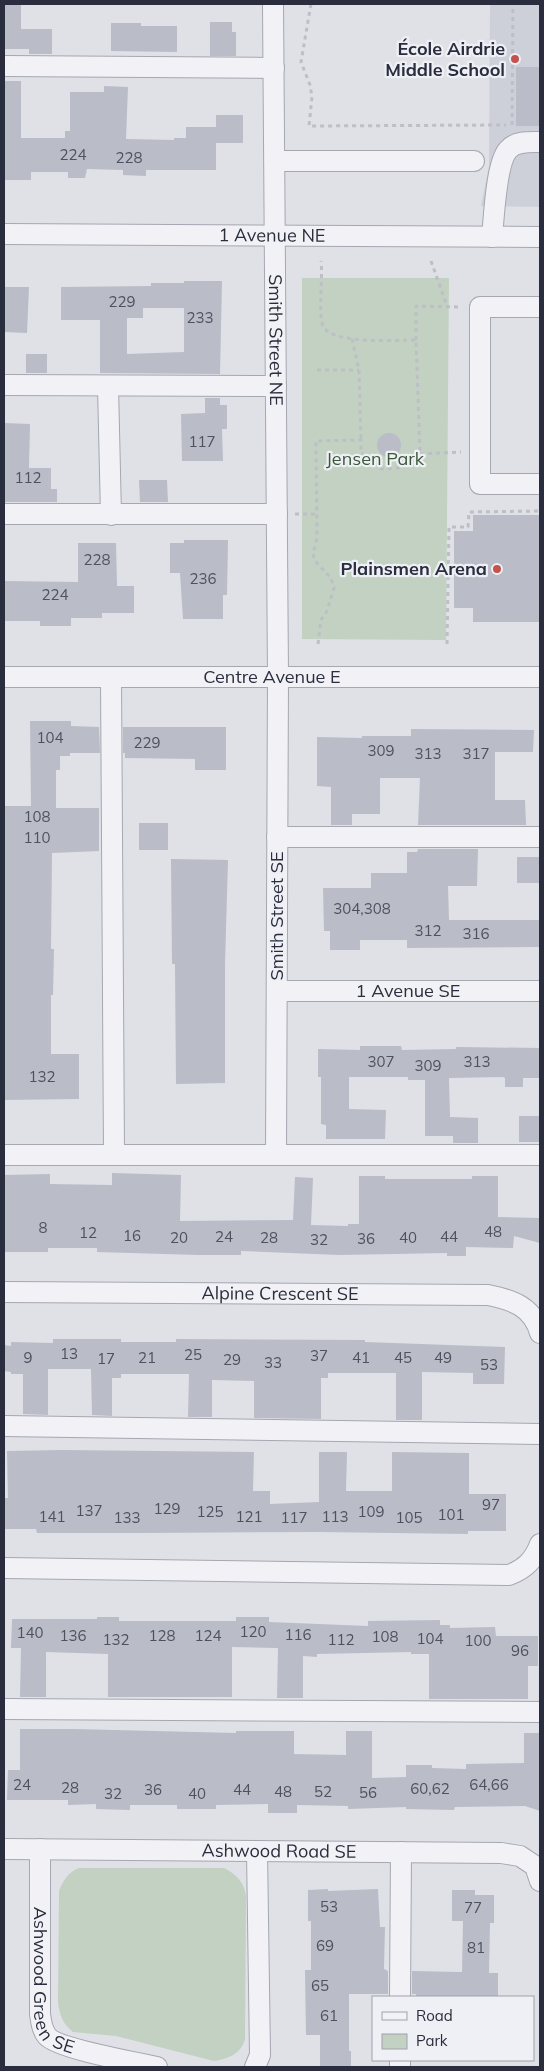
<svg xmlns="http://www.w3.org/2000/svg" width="544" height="2071" viewBox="0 0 544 2071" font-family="Mulish,sans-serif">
	<rect width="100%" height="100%" fill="#dfe1e7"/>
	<path fill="#ced0d9" d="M490,4H540V207L481,206L489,166Z"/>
	<path fill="#c2d1c1" d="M302,278H449L446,640L302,639Z
		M79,1868H224C236,1874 244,1882 246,1896L245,2039C241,2054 228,2059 214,2061L116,2036L73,2032C63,2024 60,2016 58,2003L59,1891C63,1881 68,1872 79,1868Z"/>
	<path fill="#babcc7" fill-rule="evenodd" d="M4,4H21V29H52V54H29V49H4Z
		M210,22H232V32H236V56H210Z
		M111,23H141V26H177V52L111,51Z
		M516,67H540V126H516Z
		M4,81H21V138H65V131H70V92H104V86L128,87L126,139L174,140V138H186V127H216V115H243V143H216V170H146V176L123,175V170L87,169L85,178H68V172H31V180H4Z
		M184,281H222L220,374L100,373V320H61V287L151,286V283H184ZM143,308H184V352L127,354V318H143Z
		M4,287H29L27,333L4,332Z
		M26,354H47V373H26Z
		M205,398H220V405H227V429H222L223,461H182L181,414L205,413Z
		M4,423L30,424L29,468H51V489H57V502H4Z
		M377 445a12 12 0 1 1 24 0a12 12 0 1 1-24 0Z
		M139,480H167L168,502H140Z
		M473,515H540V622H473V608H454V531H473Z
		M184,540H228L227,595H223V619H183L180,573H170V543H184Z
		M78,543H116L117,586H134V613H102V618H71V626H40V621H4V581L78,582Z
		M30,721H71V726L99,727L100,753H70V756H60V770H56V808H99V851L52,853L51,949H54L53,995H51V1054H79V1099L4,1100V806H31Z
		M123,727H226V770H195V759L125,758V753H123Z
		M411,729L534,730L533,752H495V800H525L526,825H418L420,778H380V814H352V825H331V787L317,786V737L362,738V736H411Z
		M139,823H168V850H139Z
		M418,849H478L477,886H448L449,920H540V947L407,948V940H360V950H330V931H324L323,888H371V873H407V852H417Z
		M517,857H540V883H517Z
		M171,859L228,860L225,964V1083L176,1084L175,964H172Z
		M360,1046H401L402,1050L456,1049V1047L540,1048V1078H523V1087H505V1078L503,1077L449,1078L450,1117L478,1118V1143H453V1136H425V1080H408V1077H349V1109L386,1110L385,1139H326V1125L321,1124V1077H318V1049L360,1050Z
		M519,1116H540V1142H519Z
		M112,1173L181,1175L180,1221L293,1220L295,1177L313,1178L311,1225L348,1226V1224H359V1176H385V1179H472V1176H498V1217L540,1218V1243L514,1236L513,1248L466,1247V1256H447V1253L339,1255L241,1251V1255H198L97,1252V1248H48V1252H4V1175L50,1174V1184L112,1185Z
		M53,1339H121V1342H176V1339L365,1340V1342L505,1347L504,1384H473V1373L422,1372V1420H396V1373H328V1378H321V1419L254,1418V1381L212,1380V1417H188L189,1374H121V1378H112V1416L92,1415L91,1369H48V1415L23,1414V1374H11V1372L4,1371V1345L11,1346V1342L53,1343Z
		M63,1450L254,1452L253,1491H270V1504L319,1502V1452H347L346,1491H392V1452L469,1453V1494H506V1531H468V1534L319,1532L142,1533H37L36,1529H4V1498H8L7,1451Z
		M97,1617H119V1621H236V1617H269V1622L368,1626V1621L440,1620V1625H450V1628L495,1627L496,1636H538V1666H528V1699H429V1654H411V1652L317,1654V1657L303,1656V1698H277L278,1648L232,1647V1697H108V1654L46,1652V1697H20L21,1648H11L12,1619H97Z
		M20,1729H74L236,1733V1731H294V1754L346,1755V1731H372V1778L406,1777V1765H432V1768L466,1769V1764L524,1763V1733H540V1811L525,1806L455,1807L454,1810L406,1809V1807L348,1809V1806L297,1805V1813H268V1804L216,1805V1809H177V1805H130V1810L96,1809V1804L68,1805V1800H7L8,1770H20Z
		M328,1889V1891L378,1889L380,1927H385L384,1969L388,1971V1994H349V2051H351V2067H320V2035H306L305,1970H311V1921H308V1890Z
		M452,1890H475V1895H494V1923H490L489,1973H498V1997H416V1994H412V1971L462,1972L463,1921H452Z"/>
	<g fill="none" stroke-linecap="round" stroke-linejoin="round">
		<defs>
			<g id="minor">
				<path id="s1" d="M273,4L278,677L276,1154"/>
				<path d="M4,66L274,68"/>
				<path d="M275,161H474"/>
				<path id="s2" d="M4,234L540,237"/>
				<path d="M492,237C494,218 496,163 508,150C515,141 529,142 540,142"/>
				<path d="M540,307H480V484H540"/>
				<path d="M4,385L276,386"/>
				<path d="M108,386L111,515"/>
				<path d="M4,514H277"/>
				<path id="s3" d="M4,677H540"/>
				<path d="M111,678L114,1155"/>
				<path d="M277,837H540"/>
				<path id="s4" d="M277,991H540"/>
				<path d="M4,1155H540"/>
				<path id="s5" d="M4,1292L488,1295C513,1300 533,1307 540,1333"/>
				<path d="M4,1426L540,1434"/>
				<path d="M4,1568L509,1575C525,1569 534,1560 540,1544"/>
				<path d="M4,1709L540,1712"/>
				<path id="s6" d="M4,1849L501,1853L520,1856L535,1866L540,1881"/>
				<path id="s7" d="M40,1849V2014C41,2021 42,2030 47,2036C56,2048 138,2063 157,2067"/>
				<path d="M400,1997L401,1852"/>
				<path d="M255,2067L260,2055L257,1851"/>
				<path d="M400,2067V2060"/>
			</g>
		</defs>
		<use href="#minor" stroke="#a5a7b1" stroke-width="22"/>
		<path stroke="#bebfc6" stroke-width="3" stroke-dasharray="4 4" stroke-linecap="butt" d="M311,4L301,62L310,85L312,97L309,126L506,125
			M512,125L513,4
			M431,261L447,306
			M352,339L359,370L361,440
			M416,340V306L461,307
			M317,370H359
			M420,454L461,452
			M295,514H316
			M318,644L321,620L327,611L334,588L331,578L315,561L313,554L317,538L316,441L361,440V453L381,469L401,468L420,454L416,340C397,340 332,345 323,326C318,313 323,278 321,261
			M447,644L449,527H468L469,512L540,511"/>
		<use href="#minor" stroke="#f2f2f6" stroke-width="20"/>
	</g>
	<g fill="#c4524d" stroke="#eff0f5" stroke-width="2">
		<circle cx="515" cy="59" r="5"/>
		<circle cx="497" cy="569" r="5"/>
	</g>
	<g text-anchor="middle" stroke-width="4.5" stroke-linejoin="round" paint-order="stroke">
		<g font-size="15" fill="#4d5160">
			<text x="73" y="160">224</text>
			<text x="129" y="163">228</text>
			<text x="122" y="307">229</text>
			<text x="200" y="323">233</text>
			<text x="202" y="447">117</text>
			<text x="28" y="483">112</text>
			<text x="97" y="565">228</text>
			<text x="203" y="584">236</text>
			<text x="55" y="600">224</text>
			<text x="50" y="743">104</text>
			<text x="147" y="748">229</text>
			<text x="381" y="756">309</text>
			<text x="428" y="759">313</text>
			<text x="476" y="759">317</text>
			<text x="37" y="822">108</text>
			<text x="37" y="843">110</text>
			<text x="362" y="914">304,308</text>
			<text x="428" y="936">312</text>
			<text x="476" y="939">316</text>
			<text x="381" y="1067">307</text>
			<text x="477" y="1067">313</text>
			<text x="428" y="1071">309</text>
			<text x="42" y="1082">132</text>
			<text x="43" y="1233">8</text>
			<text x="493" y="1237">48</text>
			<text x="88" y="1238">12</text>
			<text x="132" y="1241">16</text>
			<text x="224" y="1242">24</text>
			<text x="449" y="1242">44</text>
			<text x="179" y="1243">20</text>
			<text x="269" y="1243">28</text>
			<text x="408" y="1243">40</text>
			<text x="366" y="1244">36</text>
			<text x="319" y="1245">32</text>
			<text x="69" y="1359">13</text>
			<text x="193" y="1360">25</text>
			<text x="319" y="1361">37</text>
			<text x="28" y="1363">9</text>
			<text x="147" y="1363">21</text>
			<text x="361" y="1363">41</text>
			<text x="403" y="1363">45</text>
			<text x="443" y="1363">49</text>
			<text x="106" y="1364">17</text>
			<text x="232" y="1365">29</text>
			<text x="273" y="1368">33</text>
			<text x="489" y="1370">53</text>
			<text x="491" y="1510">97</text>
			<text x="167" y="1514">129</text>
			<text x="89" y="1516">137</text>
			<text x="210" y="1517">125</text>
			<text x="371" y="1517">109</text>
			<text x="451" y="1520">101</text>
			<text x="52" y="1522">141</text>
			<text x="249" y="1522">121</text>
			<text x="335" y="1522">113</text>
			<text x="127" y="1523">133</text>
			<text x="294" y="1523">117</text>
			<text x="409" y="1523">105</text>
			<text x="253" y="1637">120</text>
			<text x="30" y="1638">140</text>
			<text x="298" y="1640">116</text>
			<text x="73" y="1641">136</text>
			<text x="162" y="1641">128</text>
			<text x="208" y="1641">124</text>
			<text x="385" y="1642">108</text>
			<text x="430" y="1644">104</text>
			<text x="116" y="1645">132</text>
			<text x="341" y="1645">112</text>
			<text x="478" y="1646">100</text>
			<text x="520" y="1656">96</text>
			<text x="22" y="1790">24</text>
			<text x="489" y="1790">64,66</text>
			<text x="70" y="1793">28</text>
			<text x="430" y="1794">60,62</text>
			<text x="153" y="1795">36</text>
			<text x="242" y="1795">44</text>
			<text x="283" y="1797">48</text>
			<text x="323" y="1797">52</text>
			<text x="368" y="1798">56</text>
			<text x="113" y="1799">32</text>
			<text x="197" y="1799">40</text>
			<text x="329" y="1912">53</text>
			<text x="473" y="1913">77</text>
			<text x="325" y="1951">69</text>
			<text x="476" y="1953">81</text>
			<text x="320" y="1991">65</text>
			<text x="329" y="2021">61</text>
		</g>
		<g font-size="18" font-weight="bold" fill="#292d3d" stroke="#eff0f5" text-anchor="end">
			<text x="505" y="55">École Airdrie<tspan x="505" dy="21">Middle School</tspan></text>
			<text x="487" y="575">Plainsmen Arena</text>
		</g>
		<g font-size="18" fill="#292d3d" stroke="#eff0f5">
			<text dy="6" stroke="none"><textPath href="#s2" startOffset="268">1 Avenue NE</textPath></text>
			<text dy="6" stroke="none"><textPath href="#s1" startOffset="336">Smith Street NE</textPath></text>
			<text dy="6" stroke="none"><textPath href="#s3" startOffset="268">Centre Avenue E</textPath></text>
			<text transform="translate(277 916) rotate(-90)" y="6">Smith Street SE</text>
			<text dy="6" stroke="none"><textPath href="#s4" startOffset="131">1 Avenue SE</textPath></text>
			<text dy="6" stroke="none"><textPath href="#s5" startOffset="276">Alpine Crescent SE</textPath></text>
			<text dy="6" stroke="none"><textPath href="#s6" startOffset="275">Ashwood Road SE</textPath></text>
			<text dy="6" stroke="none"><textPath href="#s7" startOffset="138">Ashwood Green SE</textPath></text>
		</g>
		<g font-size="18" fill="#385838" stroke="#eff0f5">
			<text x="375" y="465">Jensen Park</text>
		</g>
	</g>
	<rect width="544" height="2071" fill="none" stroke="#292d3d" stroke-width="10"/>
	<rect x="372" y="1996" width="162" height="65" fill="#eff0f5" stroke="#a0a2ab"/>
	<rect x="382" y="2012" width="25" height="8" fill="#f2f2f6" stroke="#a0a2ab"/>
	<text x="416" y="2021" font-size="15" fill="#292d3d">Road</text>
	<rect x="382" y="2034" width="25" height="15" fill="#c2d1c1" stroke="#a0a2ab"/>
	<text x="416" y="2046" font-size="15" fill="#292d3d">Park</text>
</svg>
